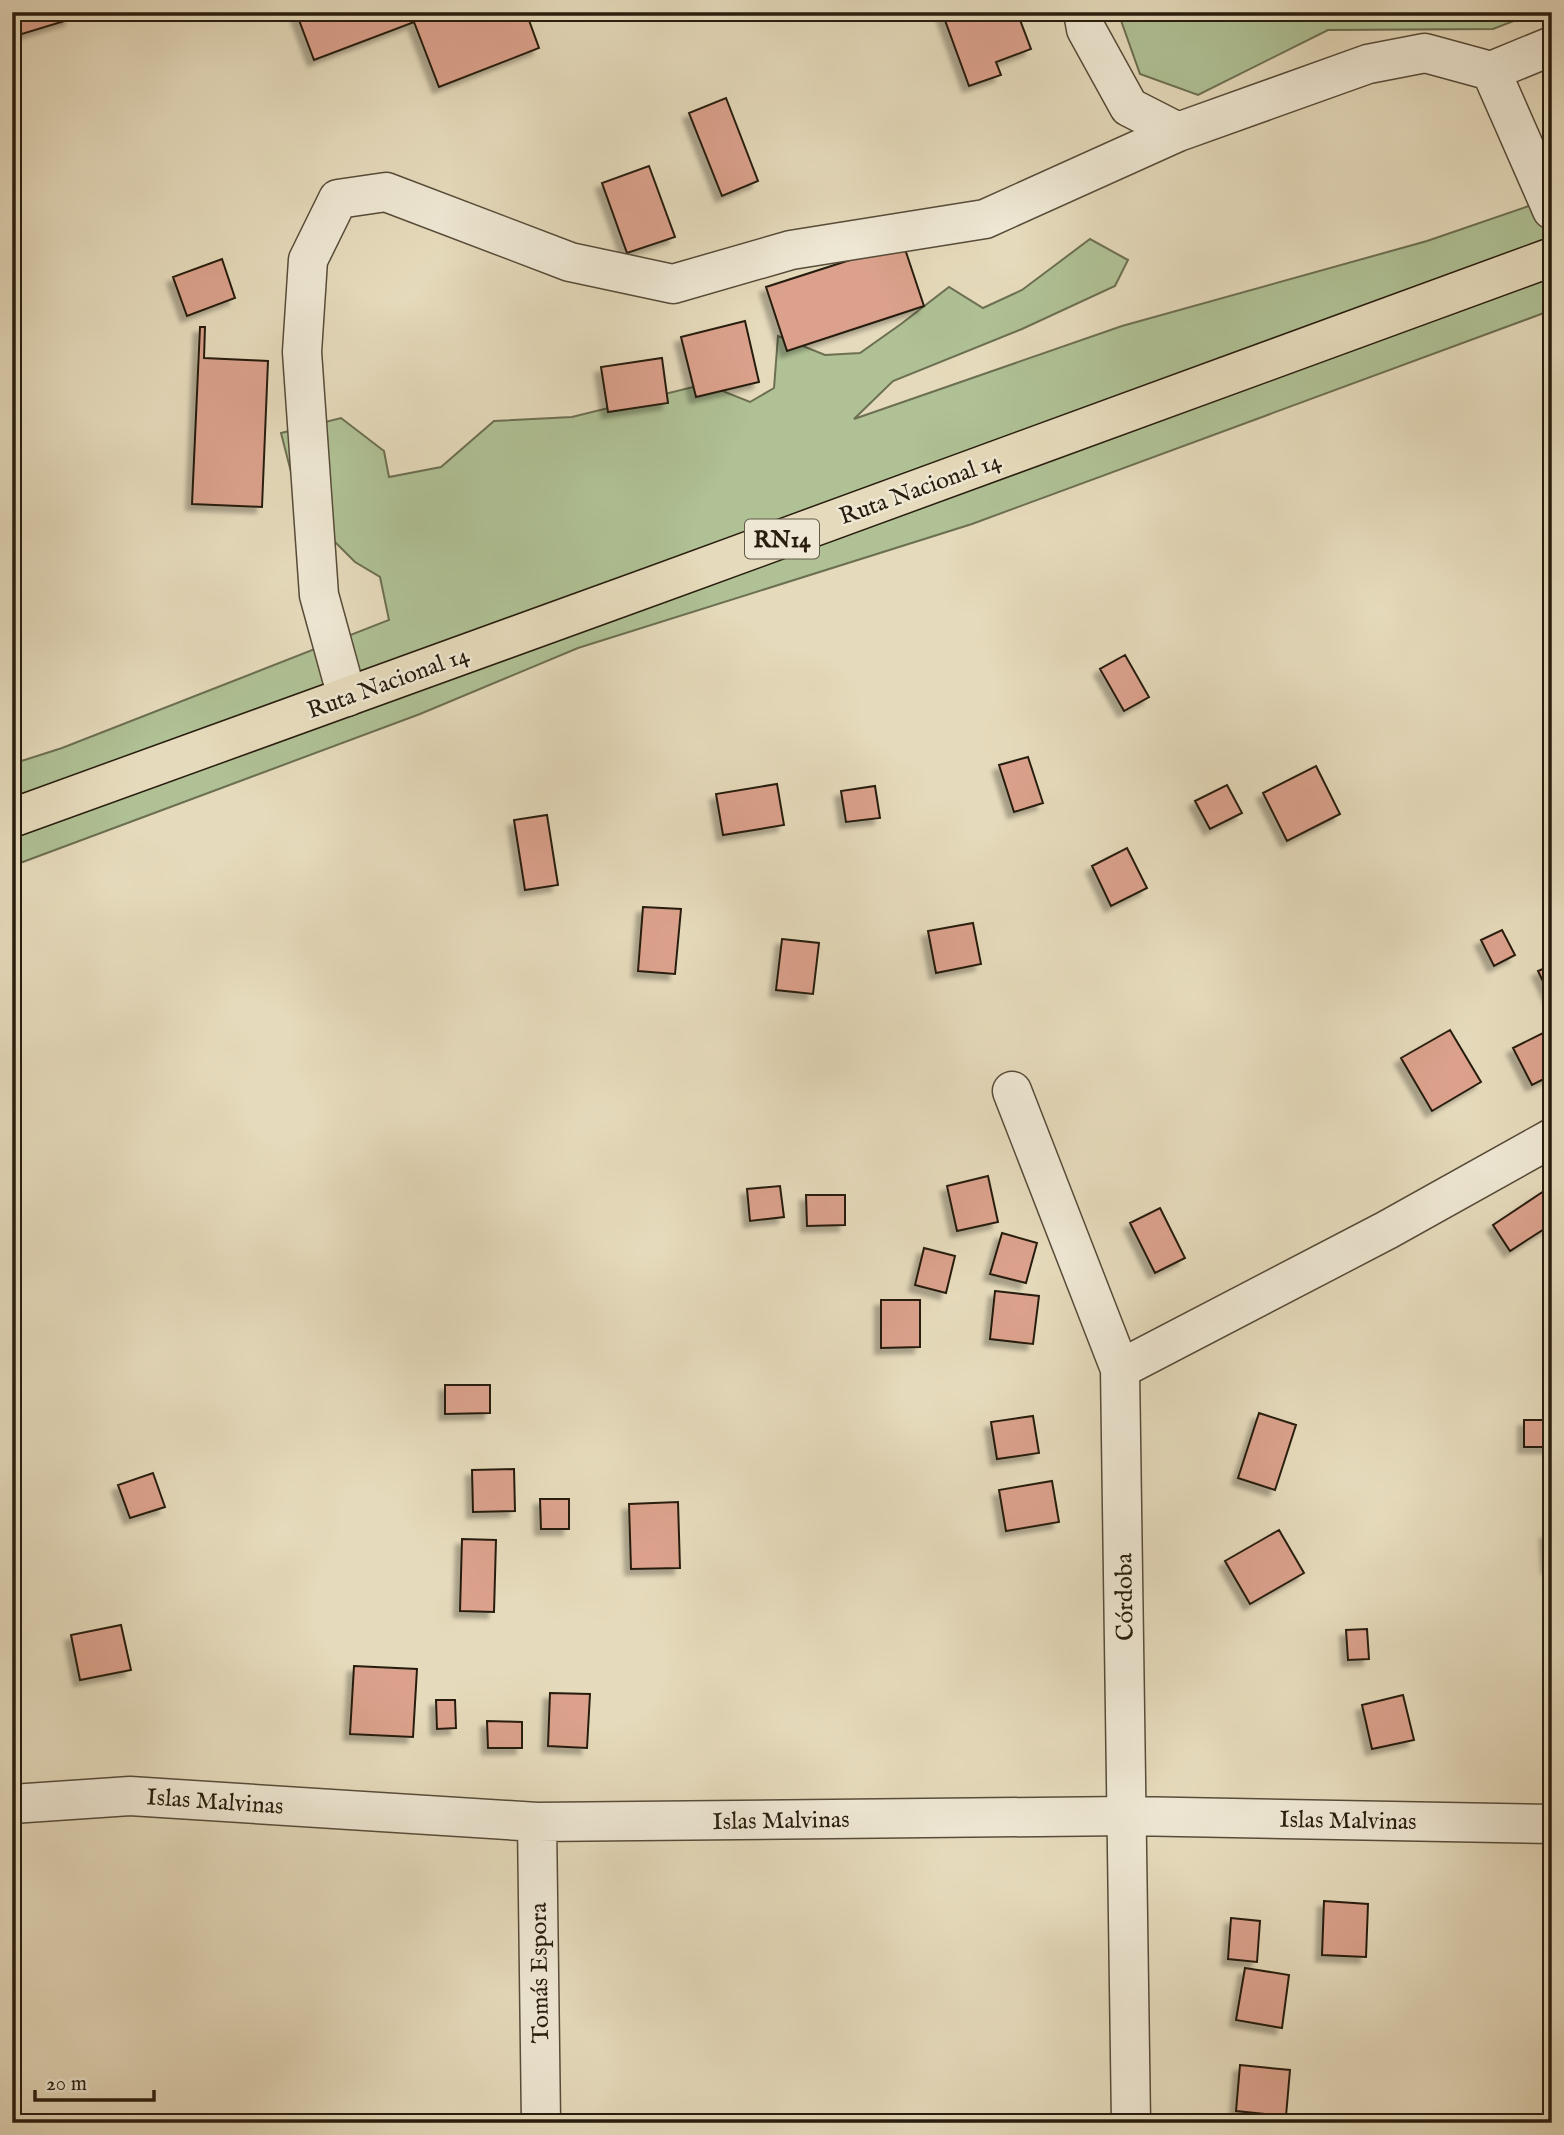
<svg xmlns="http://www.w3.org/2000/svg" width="1564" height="2135" viewBox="0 0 1564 2135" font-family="'IM FELL English',serif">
	<defs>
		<filter id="shadow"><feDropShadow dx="-6" dy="6" stdDeviation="2" flood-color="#0004"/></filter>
	</defs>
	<rect width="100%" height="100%" fill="#e5dabb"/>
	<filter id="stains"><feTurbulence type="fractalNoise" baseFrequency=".00286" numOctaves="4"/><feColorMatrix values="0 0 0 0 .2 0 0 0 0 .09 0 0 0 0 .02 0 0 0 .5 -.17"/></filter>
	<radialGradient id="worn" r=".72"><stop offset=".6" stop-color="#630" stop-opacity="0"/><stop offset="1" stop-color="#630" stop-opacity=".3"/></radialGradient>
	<path fill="#afc195" stroke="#6c6f52" stroke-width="2" d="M1118,12H1537L1493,29L1328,30L1198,95L1140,74Z
		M1552,198V310L972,524L578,648L420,714L12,866V764L62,748L389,620L380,577L355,562L300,507L281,433L341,418L384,451L389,477L441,467L494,421L572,417L705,384L750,402L774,388L778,336L825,355L860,353L901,324L949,287L983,308L1022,290L1090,239L1128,260L1115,286L1022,329L893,381L854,419L1122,326L1427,241Z"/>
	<path fill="#dba18c" stroke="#281d0e" stroke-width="2" filter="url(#shadow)" d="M12,12H69L71,19L12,37Z
		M296,12H526L539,48L439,87L414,22L314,60Z
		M942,12H1017L1031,49L996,62L1001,75L969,86Z
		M726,98L758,181L722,196L689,113Z
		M649,166L675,237L627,253L602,183Z
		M903,243L924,306L787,351L766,287Z
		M222,259L235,298L187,316L173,277Z
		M745,321L759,382L696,397L681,337Z
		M200,327H205L204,358L268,361L262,507L192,504Z
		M662,358L668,403L608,412L601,367Z
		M1125,655L1149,697L1124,711L1100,669Z
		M1028,757L1043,803L1014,812L999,765Z
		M1316,766L1340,814L1287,841L1263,793Z
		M777,784L784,825L723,835L716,794Z
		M1227,785L1242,813L1210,829L1195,801Z
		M875,786L880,818L846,822L841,791Z
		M547,815L558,885L525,890L514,820Z
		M1127,848L1147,888L1111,906L1092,866Z
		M643,907L681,909L675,974L638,971Z
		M973,923L981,964L936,973L928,931Z
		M1502,930L1515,955L1494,966L1481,940Z
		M782,939L819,943L813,994L776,990Z
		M1552,965V1000L1538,971Z
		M1450,1030L1481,1082L1432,1111L1401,1058Z
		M1543,1033L1552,1049V1075L1532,1085L1513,1048Z
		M988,1176L998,1222L957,1231L947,1186Z
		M780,1186L784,1217L750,1221L747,1189Z
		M1547,1189L1552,1196V1224L1510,1251L1493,1225Z
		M806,1195H845V1225L807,1226Z
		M1160,1208L1185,1258L1155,1273L1130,1223Z
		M1002,1233L1037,1243L1026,1283L990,1274Z
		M924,1248L955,1256L946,1293L915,1285Z
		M995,1291L1039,1296L1033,1344L990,1339Z
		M881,1300H920V1347L881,1348Z
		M445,1385H490V1413L445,1414Z
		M1259,1413L1296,1425L1275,1490L1238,1478Z
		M1033,1416L1039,1453L997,1459L991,1422Z
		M1524,1420H1552V1447H1524Z
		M514,1469L515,1511L473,1512L472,1470Z
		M153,1473L165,1507L130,1518L118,1485Z
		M1052,1481L1059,1522L1006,1531L999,1490Z
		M540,1499H569V1529H541Z
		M678,1502L680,1568L631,1569L629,1504Z
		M1279,1530L1304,1573L1250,1604L1225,1561Z
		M1546,1533H1552V1567L1548,1568Z
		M462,1539L496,1540L494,1612L460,1611Z
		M121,1625L131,1670L80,1680L71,1635Z
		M1367,1629L1369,1659L1348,1660L1346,1630Z
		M354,1666L417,1669L413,1737L350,1734Z
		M550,1693L590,1694L587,1748L548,1746Z
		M1403,1695L1414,1740L1372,1749L1362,1705Z
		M436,1700H455L456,1728L437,1729Z
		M487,1721L522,1722V1748H488Z
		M1324,1901L1368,1904L1366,1957L1322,1955Z
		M1231,1918L1260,1921L1257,1962L1228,1959Z
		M1245,1968L1289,1975L1282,2028L1236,2020Z
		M1240,2065L1290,2070L1286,2116L1236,2111Z"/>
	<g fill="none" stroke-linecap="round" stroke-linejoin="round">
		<defs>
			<path id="minor" d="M1083,12L1086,29L1129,107L1178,132L1368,64L1425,53L1491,71
				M1552,46L1491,71L1552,210
				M347,697L319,595L302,352L308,260L338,199L386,192L570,262L673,284L791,250L985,219L1178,132
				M1012,1091L1120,1369L1131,2123
				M1120,1369L1387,1230L1552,1138
				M12,1804L130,1796L537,1822L1128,1816L1552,1824
				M537,1822L541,2123"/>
			<path id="highway" d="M12,818L658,584L1552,257"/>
		</defs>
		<use href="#minor" stroke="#574c39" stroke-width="41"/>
		<use href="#highway" stroke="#281d0e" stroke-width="41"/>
		<use href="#minor" stroke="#eee7d3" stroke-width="38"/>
		<use href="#highway" stroke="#e5dabb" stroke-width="38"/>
	</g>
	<g text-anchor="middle" stroke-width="5" stroke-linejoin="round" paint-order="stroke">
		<rect fill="#eee7d3" stroke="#635a49" stroke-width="2" x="745" y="519.5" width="74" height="39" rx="5"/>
		<g font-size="23" font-weight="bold" fill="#281d0e">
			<text x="782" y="547">RN14</text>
		</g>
		<g font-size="24" fill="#281d0e" stroke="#eee7d3">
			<text transform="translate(920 488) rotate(-20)" y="8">Ruta Nacional 14</text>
			<text transform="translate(388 682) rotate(-20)" y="8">Ruta Nacional 14</text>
			<text transform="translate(1124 1597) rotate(-91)" y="8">Córdoba</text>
			<text transform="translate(215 1801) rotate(4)" y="8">Islas Malvinas</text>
			<text transform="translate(781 1820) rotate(-1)" y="8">Islas Malvinas</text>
			<text transform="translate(1348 1820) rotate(1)" y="8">Islas Malvinas</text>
			<text transform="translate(539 1973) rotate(-91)" y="8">Tomás Espora</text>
		</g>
	</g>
	<rect width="1564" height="2135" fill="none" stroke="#e5dabb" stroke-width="42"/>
	<rect x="14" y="14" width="1536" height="2107" fill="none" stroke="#281d0e" stroke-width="3.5"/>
	<rect x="21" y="21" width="1522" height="2093" fill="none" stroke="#281d0e" stroke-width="2"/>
	<path d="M35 2090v10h119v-10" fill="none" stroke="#281d0e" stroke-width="3.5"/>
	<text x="46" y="2090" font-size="21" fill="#281d0e" stroke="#eee7d3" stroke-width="5" paint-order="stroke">20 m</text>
	<rect width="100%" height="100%" filter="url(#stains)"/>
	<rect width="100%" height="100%" fill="url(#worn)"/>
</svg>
